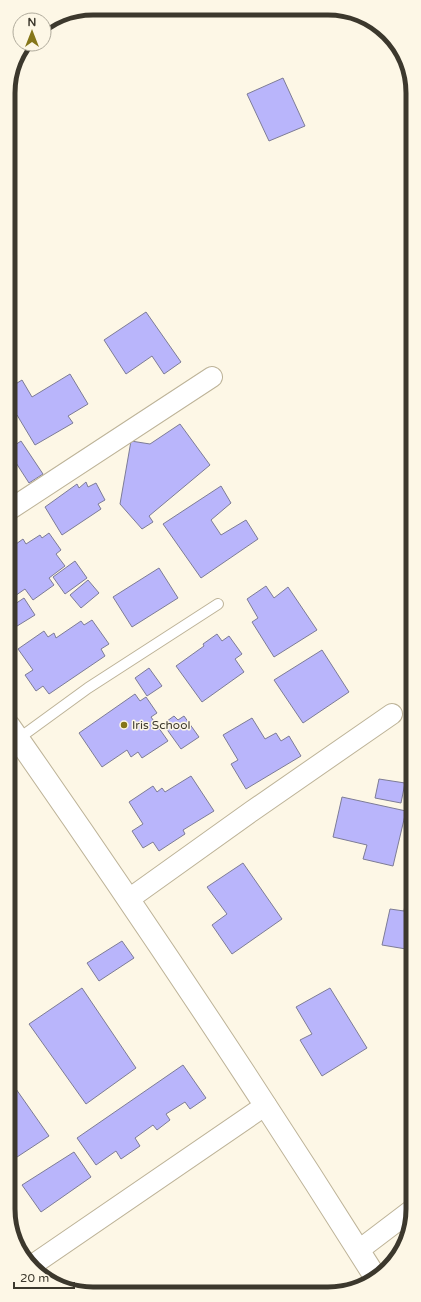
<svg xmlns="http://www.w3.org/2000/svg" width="421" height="1302" viewBox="0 0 421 1302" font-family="'Varela Round',sans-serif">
	<rect width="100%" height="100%" fill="#fdf7e6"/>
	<path fill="#b9b5fb" stroke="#7d7c96" d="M283,78L305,126L269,141L247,94Z
		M146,312L181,362L164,374L152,356L126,374L104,340Z
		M70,374L88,404L68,416L73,423L35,445L17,415L9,420V388L22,380L32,397Z
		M180,424L210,465L149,516L153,522L142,529L120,504L131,441L150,444Z
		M21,441L43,474L29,483L9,452V449Z
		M86,482L88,487L96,483L105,500L98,504L101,509L62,535L45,507L77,484L79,488Z
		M221,486L231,503L211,520L221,535L246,520L258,539L201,578L163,524Z
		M49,533L61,550L56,554L65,566L49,578L54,585L33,600L25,589L9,600V549L23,539L26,544L40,535L42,538Z
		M75,561L87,578L65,594L53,577Z
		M159,568L178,598L132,627L113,597Z
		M88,580L99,593L81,608L70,595Z
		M266,586L274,598L288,587L317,630L274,657L252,622L258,618L247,599Z
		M24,598L35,615L9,631V608Z
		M92,620L109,644L101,649L105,656L49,694L43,686L36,691L25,675L33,670L18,649L44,631L48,637L54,633L56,638L81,621L84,625Z
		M217,634L222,641L229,636L242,654L235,659L244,672L202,702L176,666L204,646L203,644Z
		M322,650L349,692L303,723L274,680Z
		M149,668L162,686L147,696L135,678Z
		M135,694L140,701L146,697L157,713L151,717L168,741L142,758L138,752L131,757L127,750L102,767L79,733Z
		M174,716L178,720L184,716L199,737L181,749L163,724Z
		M252,718L265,739L276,733L281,741L289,736L301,756L246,789L231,764L238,760L223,735Z
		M412,750V767L405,755Z
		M191,776L214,811L183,830L185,834L159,851L153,842L143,848L132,831L143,824L129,802L153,786L157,792L162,788L165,792Z
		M379,779L405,783L401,803L375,798Z
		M342,797L406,811L393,866L363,859L367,845L333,837Z
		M243,863L282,919L232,954L212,925L227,914L207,887Z
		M409,881L412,882V950L382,945L390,909L404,911Z
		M122,941L134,958L99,981L87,963Z
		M82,988L136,1068L86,1104L29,1024Z
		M330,988L367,1048L322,1076L300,1040L312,1034L296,1007Z
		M183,1065L206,1098L190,1109L185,1102L166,1114L170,1120L157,1130L153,1125L135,1138L140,1146L121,1159L116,1151L96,1165L77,1138Z
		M9,1079L49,1136L14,1159L10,1153Z
		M74,1152L91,1177L41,1212L22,1185Z"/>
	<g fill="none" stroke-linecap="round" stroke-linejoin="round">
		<defs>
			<path id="service" d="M18,739L88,688L218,604"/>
			<path id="minor" d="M9,510L212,377
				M129,899L252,811L392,714
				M359,1250L413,1209
				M31,1266L266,1105"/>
			<path id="secondary" d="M9,726C135,906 257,1089 374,1275"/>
		</defs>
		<use href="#service" stroke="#bdb398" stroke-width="12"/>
		<use href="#minor" stroke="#bdb398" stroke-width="22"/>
		<use href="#secondary" stroke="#bdb398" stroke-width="24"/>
		<use href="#service" stroke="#fff" stroke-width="10"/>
		<use href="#minor" stroke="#fff" stroke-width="20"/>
		<use href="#secondary" stroke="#fff" stroke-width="22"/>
	</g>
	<circle fill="#857619" stroke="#fdf7e6" stroke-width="1.5" cx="124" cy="725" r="4"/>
	<g text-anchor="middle" stroke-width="3" stroke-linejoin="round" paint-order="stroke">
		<g font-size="12" fill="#3c382d" stroke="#fdf7e6" text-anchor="start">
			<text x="132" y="729">Iris School</text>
		</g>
	</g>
	<path d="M0 0H421V1302H0ZM93 15H328A78 78 0 0 1 406 93V1209A78 78 0 0 1 328 1287H93A78 78 0 0 1 15 1209V93A78 78 0 0 1 93 15Z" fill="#fdf7e6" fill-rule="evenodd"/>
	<path fill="none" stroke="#3c382d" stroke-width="5" d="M93 15H328A78 78 0 0 1 406 93V1209A78 78 0 0 1 328 1287H93A78 78 0 0 1 15 1209V93A78 78 0 0 1 93 15Z"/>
	<g transform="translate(32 32)"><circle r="19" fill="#fdf7e6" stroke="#b0ab9c"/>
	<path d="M0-3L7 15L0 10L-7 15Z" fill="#857619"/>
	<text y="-6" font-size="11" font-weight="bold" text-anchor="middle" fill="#3c382d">N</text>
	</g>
	<path d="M14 1282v6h60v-6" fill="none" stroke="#3c382d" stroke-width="2"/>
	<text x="20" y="1282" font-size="12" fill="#3c382d" stroke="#fdf7e6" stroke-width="3" paint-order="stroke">20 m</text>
</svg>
